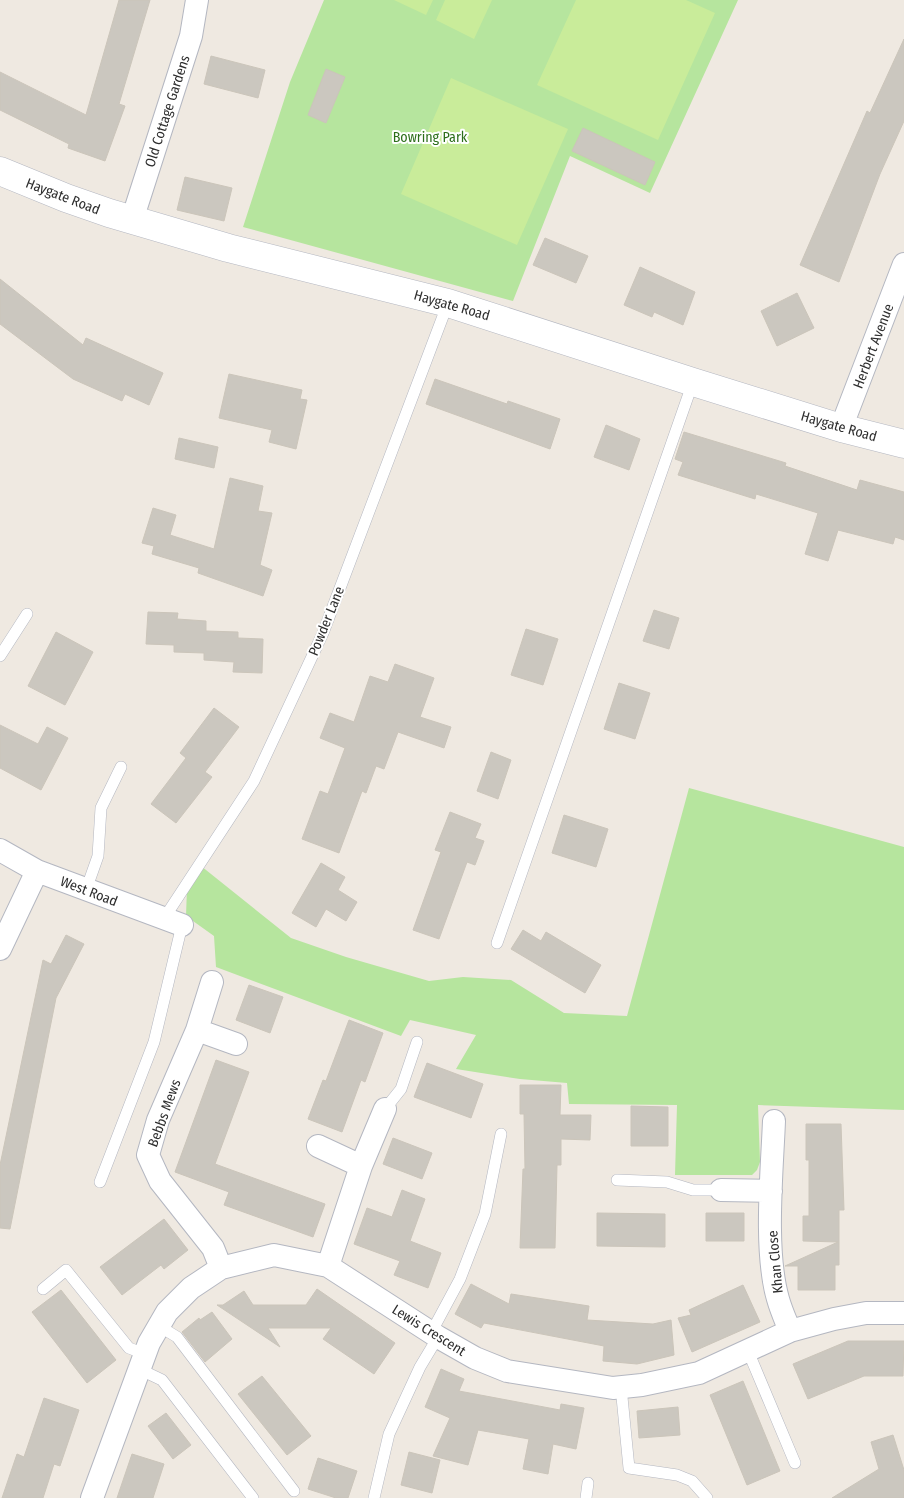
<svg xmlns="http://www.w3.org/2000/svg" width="904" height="1498" viewBox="0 0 904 1498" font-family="'Fira Sans Condensed',sans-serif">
	<rect width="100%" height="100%" fill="#efe9e1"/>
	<path fill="#b6e59e" d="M324,0H738L650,193L570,156L513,301L243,227L290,82Z
		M689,788L904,847V1110L758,1105L760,1162L757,1170L752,1175H675L677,1105L569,1104L567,1083L520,1079L456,1069L476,1035L410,1020L401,1036L216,967L214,936L186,916L187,888L201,866L291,938L346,957L429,981L463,977L511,980L564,1013L627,1016Z"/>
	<path fill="#c9ec9a" d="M394,0H433L426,15Z
		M445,0H492L474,39L436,20Z
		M576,0H686L715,13L658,140L537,85Z
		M451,78L568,129L517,245L401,194Z"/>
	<path fill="#cbc7bf" stroke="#cbc5ba" d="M119,0H150L119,104L125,106L105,161L68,148L69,144L0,110V72L86,115Z
		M904,39V121L880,174L839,282L800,265L867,111L870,113Z
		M211,56L265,70L258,98L204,84Z
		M326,69L345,77L326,123L308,115Z
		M583,128L655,162L645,185L572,151Z
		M185,177L232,188L224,221L177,210Z
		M545,238L588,256L576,283L533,265Z
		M640,267L695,292L683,325L654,312L652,317L624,305Z
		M0,279L83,345L86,338L163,373L149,405L125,394L122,401L73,379L0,324Z
		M797,293L814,328L777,346L761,311Z
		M229,374L302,390L300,399L307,400L296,449L269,442L272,430L219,418Z
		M435,379L507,404L508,401L560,419L550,449L426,404Z
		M606,425L640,439L629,470L594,457Z
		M684,432L786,463L785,466L857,490L860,480L904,492V540L895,537L893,544L838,530L828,561L805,554L818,513L756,494L755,499L678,475L683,462L675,459Z
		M179,438L218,447L214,468L175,459Z
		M230,478L263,486L258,511L272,513L260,565L272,570L263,596L198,573L199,568L152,554L154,546L142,543L153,508L176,515L170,535L214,549Z
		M654,610L679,618L669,649L643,641Z
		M148,612L178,613L177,619L206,621V631L238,632V638L263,639L262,673L233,672L234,662L204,660V653L174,652V645L146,644Z
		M526,629L558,639L543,685L511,675Z
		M56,632L93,652L65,705L28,686Z
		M395,664L434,678L420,717L451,727L444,748L398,732L384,769L376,766L366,793L362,791L339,853L302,839L320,791L328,794L345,748L320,738L330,713L354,722L370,676L388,682Z
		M619,683L650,693L635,739L604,729Z
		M214,708L239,727L205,772L212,777L176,823L151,804L186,758L180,753Z
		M0,725L38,744L47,727L68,738L41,790L0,768Z
		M491,752L511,760L498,799L477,791Z
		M450,812L481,824L475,838L484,841L475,865L467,862L439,939L413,930L441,852L435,850Z
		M564,815L608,829L596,867L552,853Z
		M321,863L345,877L338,890L357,902L346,921L326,909L316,927L292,913Z
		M523,930L541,941L546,932L601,965L585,993L511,949Z
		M66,935L84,944L56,998L10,1229L0,1228V1165L43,960L51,964Z
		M249,985L283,997L270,1033L236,1020Z
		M349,1020L383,1033L365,1082L361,1080L342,1132L308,1119L323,1080L326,1081Z
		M216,1060L249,1072L215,1164L325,1204L313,1237L224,1205L229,1192L175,1172Z
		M427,1063L483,1084L471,1118L414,1097Z
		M520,1085H561L560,1115H591L590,1140L561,1139V1165H557L555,1248H520L523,1169H525L524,1114H520Z
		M631,1106L668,1107V1146H631Z
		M806,1124H841L844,1210H839V1265H835V1290H798V1266H785L838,1242L803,1241V1216H809V1160H806Z
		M393,1138L432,1153L422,1179L383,1164Z
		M402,1190L425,1199L410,1241L441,1253L428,1288L394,1275L400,1261L354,1244L367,1208L392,1217Z
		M597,1213L665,1214V1247L597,1246Z
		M706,1213H744V1241H706Z
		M164,1219L188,1250L164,1269L161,1265L122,1295L100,1267Z
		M471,1284L509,1304L511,1294L589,1306L587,1320L653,1324L671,1320L674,1355L637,1364L603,1361L604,1346L484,1323L481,1328L455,1314Z
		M743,1285L760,1322L692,1352L678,1318L691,1315L689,1310Z
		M317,1289L395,1343L374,1374L323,1339L331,1328H268L280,1347L217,1305H223L244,1291L253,1305H306Z
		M61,1290L116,1360L87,1383L32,1312Z
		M212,1312L232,1339L205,1362L182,1332L199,1318L200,1320Z
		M848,1341H904L903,1376H864L808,1399L793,1364Z
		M441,1369L464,1379L459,1391L560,1410L561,1404L584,1408L576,1449L553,1444L548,1474L523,1469L529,1439L478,1430L468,1465L433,1456L450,1418L425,1407Z
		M262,1376L311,1436L287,1455L238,1394Z
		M743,1381L780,1471L747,1485L710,1395Z
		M44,1398L79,1410L60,1466L54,1464L43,1498H2L17,1454L24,1457Z
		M678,1407L680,1435L639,1438L637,1411Z
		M166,1413L191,1445L173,1459L148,1426Z
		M893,1435L904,1470V1498H832L879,1469L871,1442Z
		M409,1452L440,1460L432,1493L401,1485Z
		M132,1454L164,1464L153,1498H117Z
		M318,1458L357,1471L348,1498H336L308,1489Z"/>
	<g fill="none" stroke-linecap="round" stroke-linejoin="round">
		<defs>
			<path id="lane" d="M0,656L27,614
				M86,890L98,856L101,808L121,767
				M163,920L254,781L323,633L448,303
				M497,943L693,382
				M385,1109L401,1089L417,1042
				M617,1180L667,1182L693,1190H721
				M100,1182L154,1042L182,925
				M43,1289L66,1270L129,1348L145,1354
				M159,1326L177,1337L294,1491
				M431,1333L460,1279L485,1214L501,1134
				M748,1351L795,1463
				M139,1369L162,1380L253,1498
				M621,1387L629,1468L677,1475L692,1481L707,1498
				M374,1498L389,1434L420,1367L438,1337
				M586,1498L588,1483"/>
			<path id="street" d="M132,220L191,36L197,0
				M841,428L904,264
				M0,850L37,871L182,925
				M0,949L37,871
				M212,982L197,1030L158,1120L148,1155L160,1181L213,1248L221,1268
				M197,1030L236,1044
				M774,1121C772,1171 764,1251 778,1299C781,1310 786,1321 790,1331
				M318,1146L361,1166
				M721,1190L771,1191
				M328,1266L361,1166L385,1109
				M92,1498L149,1343L167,1312L191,1288L221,1268L274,1255L328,1266L438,1337L475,1358L507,1371L613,1388L642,1385L699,1373L790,1331L834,1319L866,1313H904"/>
			<path id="secondary" d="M0,171L66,198L109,213L228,248L448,303L693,382L841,428L904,444"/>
		</defs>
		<use href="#lane" stroke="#b4b7c1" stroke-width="12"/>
		<use href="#street" stroke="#b4b7c1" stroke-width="24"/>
		<use href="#secondary" stroke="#b4b7c1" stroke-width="29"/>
		<use href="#lane" stroke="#fff" stroke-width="11"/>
		<use href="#street" stroke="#fff" stroke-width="22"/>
		<use href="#secondary" stroke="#fff" stroke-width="28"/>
	</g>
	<g text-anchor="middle" stroke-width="4" stroke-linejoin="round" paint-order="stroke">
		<g font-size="14" fill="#2e2e2e" stroke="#fff">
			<text transform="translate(167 111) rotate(-72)" y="5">Old Cottage Gardens</text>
			<text transform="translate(63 196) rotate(21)" y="5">Haygate Road</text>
			<text transform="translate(452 305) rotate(16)" y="5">Haygate Road</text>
			<text transform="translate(873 346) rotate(-69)" y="5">Herbert Avenue</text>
			<text transform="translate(839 426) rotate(16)" y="5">Haygate Road</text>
			<text transform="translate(326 621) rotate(-68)" y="5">Powder Lane</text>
			<text transform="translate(89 891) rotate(21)" y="5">West Road</text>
			<text transform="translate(164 1113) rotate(-70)" y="5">Bebbs Mews</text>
			<text transform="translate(775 1262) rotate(-95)" y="5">Khan Close</text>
			<text transform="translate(429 1330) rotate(32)" y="5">Lewis Crescent</text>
		</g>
		<g font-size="14" fill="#2c6e1b" stroke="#fff">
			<text x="430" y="142">Bowring Park</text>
		</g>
	</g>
</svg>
